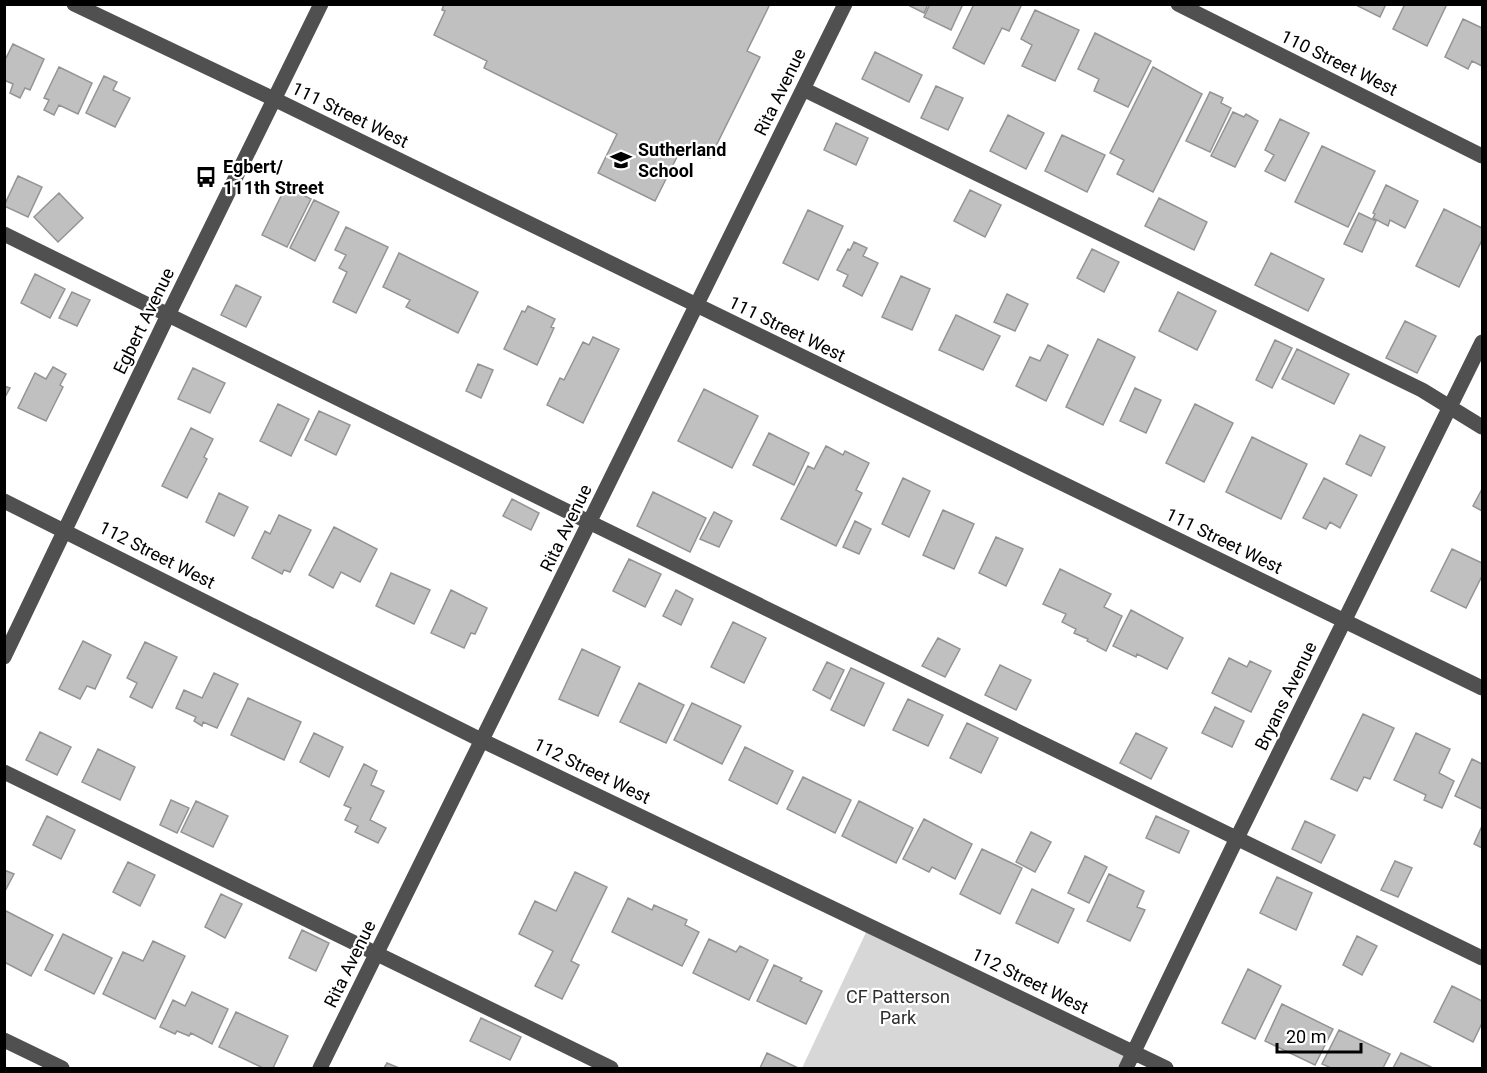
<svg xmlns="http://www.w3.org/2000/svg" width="1487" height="1073" viewBox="0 0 1487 1073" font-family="Roboto,sans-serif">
	<rect width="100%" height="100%" fill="#fff"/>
	<path fill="#d7d7d7" d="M869,926L1133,1053L1126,1068H802Z"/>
	<path fill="#c0c0c0" stroke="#949494" stroke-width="1.5" d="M444,4H770L747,51L760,57L710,158L683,145L655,201L598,173L617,134L484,68L487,61L434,35L445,11L442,10Z
		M906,4H928L924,13Z
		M930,4H963L951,30L924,17Z
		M1022,4L1009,31L1002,28L984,64L953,48L974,4Z
		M1354,4H1386L1380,17Z
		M1405,4H1447L1427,46L1393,29Z
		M1035,10L1079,30L1055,81L1022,66L1032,45L1021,39Z
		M1463,19L1482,28V66L1472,61L1468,69L1445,57Z
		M1095,33L1151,61L1128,107L1094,91L1099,79L1078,69Z
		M13,44L44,59L30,90L25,88L20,98L10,93L13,84L4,80V62Z
		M875,52L922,75L909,102L862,79Z
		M59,67L92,83L78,114L59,105L54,115L44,110L49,100L44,98Z
		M1153,67L1202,94L1153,192L1117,174L1124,160L1110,153Z
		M104,76L117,82L113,90L130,98L115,127L86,113Z
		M936,86L963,98L948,130L921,118Z
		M1210,92L1223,98L1221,103L1231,108L1210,152L1186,141Z
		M1233,112L1244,117L1246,114L1258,121L1235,167L1211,156Z
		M1008,115L1044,133L1026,169L990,151Z
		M1280,119L1309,133L1285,181L1265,171L1274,155L1265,150Z
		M836,123L868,138L856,165L824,150Z
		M1062,135L1105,155L1087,192L1045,171Z
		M1322,146L1375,171L1348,227L1295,202Z
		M18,176L42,187L28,217L4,206Z
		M1386,185L1418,201L1405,228L1390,220L1388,226L1373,218L1375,214L1373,213Z
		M286,186L311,199L287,247L262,235Z
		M970,190L1001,205L985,237L954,221Z
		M59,193L83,218L58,242L34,217Z
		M1159,198L1207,222L1194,250L1145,226Z
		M314,200L339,212L315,261L290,248Z
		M1444,209L1482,228V240L1459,287L1416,266Z
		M808,210L843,226L818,280L783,263Z
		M1359,213L1376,221L1362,252L1344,244Z
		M346,227L388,247L356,313L333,302L347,272L339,268L346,255L335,250Z
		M854,242L867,248L863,256L878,263L862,296L843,286L848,275L837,270L848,249L850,250Z
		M1092,249L1119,262L1104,292L1077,278Z
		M399,253L478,292L458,333L406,307L410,300L383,287Z
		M1271,253L1324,279L1308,311L1255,285Z
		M35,274L65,289L50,318L21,303Z
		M901,276L930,289L912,330L882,317Z
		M236,285L261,297L246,327L221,315Z
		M72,292L90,300L77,326L59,318Z
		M1178,292L1216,311L1197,350L1159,331Z
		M1007,294L1028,304L1015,331L994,322Z
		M528,306L555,319L551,327L554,328L537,365L504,349L522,311L525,312Z
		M956,315L1000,336L983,370L939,350Z
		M1405,321L1436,336L1417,373L1386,358Z
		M593,337L619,349L583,423L547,405L560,378L564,380L583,342L589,345Z
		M1098,339L1135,357L1103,425L1066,407Z
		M1275,340L1292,348L1272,388L1256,380Z
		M1048,345L1068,355L1046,401L1016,386L1030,357L1040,361Z
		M1297,349L1349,374L1334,404L1282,379Z
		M478,364L493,370L481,398L466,391Z
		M53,367L66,374L60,385L63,387L46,421L18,408L35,373L46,379Z
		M193,368L225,383L210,413L178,399Z
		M4,386L10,388L4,399Z
		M1135,388L1161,400L1146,433L1120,421Z
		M704,389L758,416L732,468L678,441Z
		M278,404L309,419L291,456L260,441Z
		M1195,404L1233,423L1204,482L1166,463Z
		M319,411L350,425L336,455L305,440Z
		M191,428L213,439L204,457L207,459L187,498L162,486Z
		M769,433L809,453L794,485L753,465Z
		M1360,435L1385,447L1371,476L1346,464Z
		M1252,437L1307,464L1281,519L1226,492Z
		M826,446L843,455L845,451L869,463L856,490L862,493L836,546L781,519L808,466L814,469Z
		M903,478L930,491L909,537L882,524Z
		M1324,478L1357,495L1340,528L1330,522L1326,529L1303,518Z
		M1482,489V511L1473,506Z
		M653,492L706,518L690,552L637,526Z
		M219,493L248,507L234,536L206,522Z
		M512,499L539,513L531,530L503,516Z
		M943,510L974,524L954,569L923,555Z
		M714,512L732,521L719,547L700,539Z
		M279,515L311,530L290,572L284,570L282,574L252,558L265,531L270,534Z
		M855,521L871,529L859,554L843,547Z
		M334,527L377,549L360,582L341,572L333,588L309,575Z
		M996,537L1023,549L1006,586L979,573Z
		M1452,549L1482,563V576L1466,608L1431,591Z
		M629,559L661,574L645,607L613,591Z
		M1060,569L1111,594L1104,607L1122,616L1106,651L1087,641L1088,639L1074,633L1076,629L1062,622L1066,614L1043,604Z
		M391,573L430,590L414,624L376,606Z
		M451,590L487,608L475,634L471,633L464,648L431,633Z
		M676,590L693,599L681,625L663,616Z
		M1131,610L1183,638L1167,669L1137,654L1136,657L1113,646Z
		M733,622L766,638L744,683L711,667Z
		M938,638L960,649L945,677L922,666Z
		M83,641L111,655L95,689L87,686L80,699L59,689Z
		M145,642L177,657L152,708L130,697L137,683L127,678Z
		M582,649L620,667L598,716L559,699Z
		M1229,658L1247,667L1250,661L1271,671L1251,712L1212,693Z
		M827,662L844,670L830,699L813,690Z
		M1000,665L1031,680L1016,710L985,695Z
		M851,668L884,683L864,726L831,710Z
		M214,673L238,684L217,728L203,722L202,726L194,721L196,717L176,708L184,690L202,698Z
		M639,683L684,705L666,743L620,722Z
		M248,698L301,722L284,760L231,735Z
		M908,699L943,715L928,746L893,730Z
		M692,703L741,726L722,764L674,740Z
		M1215,707L1244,721L1232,747L1202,733Z
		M1363,714L1394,728L1370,779L1364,777L1357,791L1331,779Z
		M967,723L998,738L981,773L950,758Z
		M40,732L71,747L57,775L26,760Z
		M314,733L343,747L329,777L300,762Z
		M1136,733L1167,748L1151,779L1120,763Z
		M1416,733L1450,749L1439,773L1454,781L1442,808L1424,800L1426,795L1394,780Z
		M745,747L793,771L777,804L729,780Z
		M98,749L135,767L120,800L82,782Z
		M1472,759L1482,764V809L1455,796Z
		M364,764L377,771L371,785L384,791L370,820L386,828L378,843L355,832L358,826L345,820L351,808L344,805Z
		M803,777L851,800L835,833L787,809Z
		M171,800L189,808L177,833L160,825Z
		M196,801L228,816L213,847L181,832Z
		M859,801L913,828L896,863L842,836Z
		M47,816L75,830L61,859L33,845Z
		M1156,816L1189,831L1179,853L1146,838Z
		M924,819L972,844L955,879L932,867L929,872L903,859Z
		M1305,821L1335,835L1321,863L1292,849Z
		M1482,826V848L1474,844Z
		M1031,832L1051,842L1035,872L1016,862Z
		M982,849L1022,868L1000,914L960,894Z
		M1085,856L1107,867L1089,903L1068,893Z
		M1395,861L1412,868L1398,897L1381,890Z
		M128,862L155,875L140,906L113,892Z
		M4,870L14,874L4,893Z
		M575,872L607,887L571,961L579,965L562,999L535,986L553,951L519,934L535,901L556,911Z
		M1109,874L1144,891L1137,907L1145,910L1130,941L1087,921Z
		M1277,877L1312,893L1296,930L1260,913Z
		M1032,889L1074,909L1058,943L1016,923Z
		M221,894L242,904L225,938L205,927Z
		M628,898L652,910L654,905L687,920L685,925L699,932L682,966L612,932Z
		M4,910L53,935L31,976L4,962Z
		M302,930L329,943L316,971L289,958Z
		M63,934L112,958L94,994L45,970Z
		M1357,936L1377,946L1362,975L1343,965Z
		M709,939L736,952L740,946L768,960L749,1000L693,973Z
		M153,941L185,956L155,1019L103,994L123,952L143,961Z
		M774,965L802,978L800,981L822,991L806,1024L757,1001Z
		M1248,969L1281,986L1255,1039L1222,1023Z
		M1452,986L1482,1001V1023L1473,1042L1434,1022Z
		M192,992L228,1009L212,1044L191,1033L189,1036L177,1031L175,1034L160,1027L173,1000L185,1006Z
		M1282,1004L1333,1029L1315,1065L1265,1041Z
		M236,1012L288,1036L273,1068H263L219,1047Z
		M481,1018L521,1037L510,1060L470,1041Z
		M1339,1030L1390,1054L1383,1068H1331L1322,1064Z
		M767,1053L798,1068H760Z
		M1401,1053L1433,1068H1393Z
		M387,1063L399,1068H384Z"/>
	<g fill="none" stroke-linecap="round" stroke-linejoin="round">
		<path stroke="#505050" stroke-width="15" d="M74,4L276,100L1482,688
			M1178,4L1482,156
			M803,89L1422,390L1482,427
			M4,234L591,523L1482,958
			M4,501L481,740L1166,1068
			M4,657L168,315L321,4
			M4,772L611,1068
			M4,1040L62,1068
			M320,1068L845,4
			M1126,1068L1237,838L1482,342"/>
	</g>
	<defs>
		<symbol id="school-bare" viewBox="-9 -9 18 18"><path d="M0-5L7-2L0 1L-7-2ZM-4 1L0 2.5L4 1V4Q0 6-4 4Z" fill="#000" stroke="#fff" stroke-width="2.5" paint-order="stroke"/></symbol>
		<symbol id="bus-bare" viewBox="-9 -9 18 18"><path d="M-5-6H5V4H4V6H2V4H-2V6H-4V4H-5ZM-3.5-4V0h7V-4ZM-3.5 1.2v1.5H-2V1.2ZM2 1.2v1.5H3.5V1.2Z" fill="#000" stroke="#fff" stroke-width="2.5" paint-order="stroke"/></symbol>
	</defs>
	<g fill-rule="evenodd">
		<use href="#school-bare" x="606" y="145" width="30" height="30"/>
		<use href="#bus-bare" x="191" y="162" width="30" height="30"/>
	</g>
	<g text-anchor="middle" stroke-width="4.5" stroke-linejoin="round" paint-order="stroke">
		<g font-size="18" fill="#000" stroke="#fff">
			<text transform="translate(1339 63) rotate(26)" y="6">110 Street West</text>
			<text transform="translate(780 92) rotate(-64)" y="6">Rita Avenue</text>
			<text transform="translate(350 115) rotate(26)" y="6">111 Street West</text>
			<text transform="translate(144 321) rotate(-64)" y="6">Egbert Avenue</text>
			<text transform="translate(787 329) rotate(26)" y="6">111 Street West</text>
			<text transform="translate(566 528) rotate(-64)" y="6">Rita Avenue</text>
			<text transform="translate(1224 541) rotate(26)" y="6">111 Street West</text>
			<text transform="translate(157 555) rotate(27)" y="6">112 Street West</text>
			<text transform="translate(1286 696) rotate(-64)" y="6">Bryans Avenue</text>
			<text transform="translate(592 771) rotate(26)" y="6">112 Street West</text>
			<text transform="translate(350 964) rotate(-64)" y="6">Rita Avenue</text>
			<text transform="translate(1030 981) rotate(26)" y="6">112 Street West</text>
		</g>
		<g font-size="18" font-weight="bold" fill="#000" stroke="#fff" text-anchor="start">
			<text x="638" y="156">Sutherland<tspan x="638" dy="21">School</tspan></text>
			<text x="223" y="173">Egbert/<tspan x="223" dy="21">111th Street</tspan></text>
		</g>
		<g font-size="18" fill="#2e2e2e" stroke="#fff">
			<text x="898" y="1003">CF Patterson<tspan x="898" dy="21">Park</tspan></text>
		</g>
	</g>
	<rect width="1487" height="1073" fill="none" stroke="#000000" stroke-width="12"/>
	<path d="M1277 1043v9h84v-9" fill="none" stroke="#000000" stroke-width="3"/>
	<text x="1286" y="1043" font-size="18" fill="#000000" stroke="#ffffff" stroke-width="4.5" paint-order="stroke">20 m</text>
</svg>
